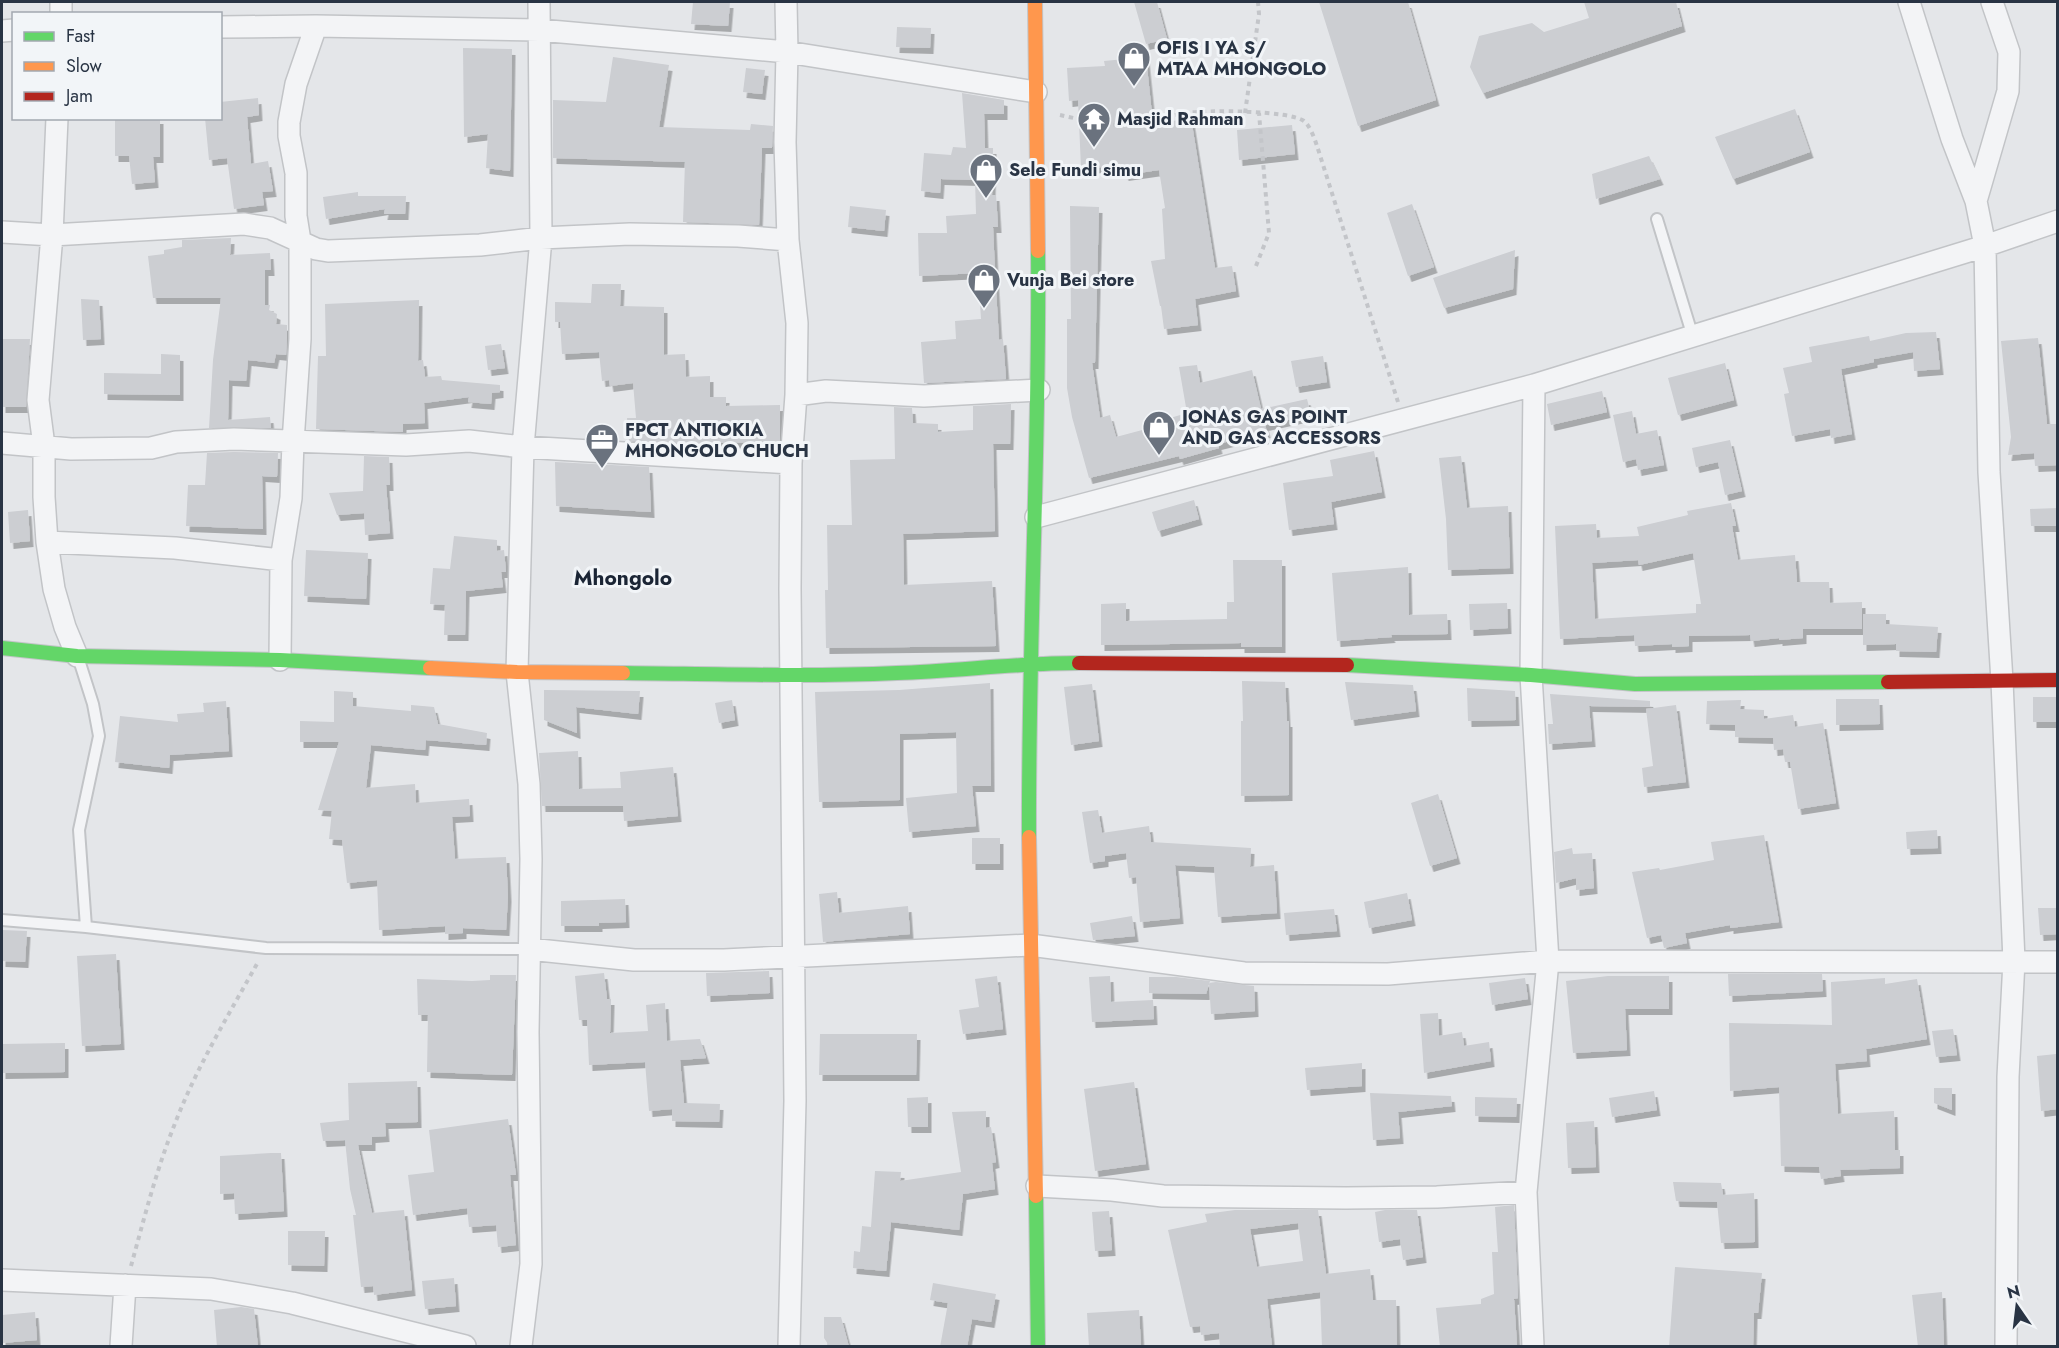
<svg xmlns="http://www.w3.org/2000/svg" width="2059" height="1348" viewBox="0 0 2059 1348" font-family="Jost,sans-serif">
	<defs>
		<filter id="shadow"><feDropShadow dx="3.5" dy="6" stdDeviation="0" flood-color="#0004"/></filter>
	</defs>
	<rect width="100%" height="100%" fill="#e4e6e9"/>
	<path fill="#ccced2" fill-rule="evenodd" filter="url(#shadow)" d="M693,2H730L728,26L691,24Z
		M1134,2H1157L1167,39L1146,44Z
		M1319,2H1408L1436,100L1358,126Z
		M1584,2H1676L1682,26L1483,93L1470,67L1479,36L1532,23L1544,32L1589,18Z
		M897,27L931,28L930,48L896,47Z
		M463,48L512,49L510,171L486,168L488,134L464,137Z
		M613,57L669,65L659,127L750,130L751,124L773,126L772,148H762L759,225L683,222L685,162L553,158V100L606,102Z
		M1146,57L1153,124L1191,118L1215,268L1232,266L1236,291L1195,299L1198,325L1164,329L1161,306H1160L1151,261L1165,259L1162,209L1165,208L1159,170L1125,175L1124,166L1081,168L1078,100L1069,101L1067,68L1105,66L1104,61Z
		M746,68L765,70L762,94L743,92Z
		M962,93L1004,100V114H984L985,148H993L992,195H996L998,227H993L995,272L999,340L1003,339L1006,379L924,383L921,342L956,339L955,321L981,319L978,273L919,276L918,233H947L946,216L976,214L975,180L941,179L940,193L921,191L924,153L951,155L953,147L966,148Z
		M258,98L259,115L247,117L251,164L268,161L273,191L262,192L264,205L234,209L227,158L209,160L205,118H220V102Z
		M1795,109L1810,152L1733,179L1715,137Z
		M115,118H160V157H153L155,182L132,184L129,156H115Z
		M1292,125L1295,154L1239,160L1237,130Z
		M1649,156L1660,179L1596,199L1592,174Z
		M358,192V196H406L405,214H384L385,209L326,219L323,197Z
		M1412,204L1434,267L1408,276L1387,213Z
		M850,206L886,210L884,231L848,227Z
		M1070,206L1099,207L1095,363H1092L1100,418L1110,415L1116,437L1161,425L1160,421L1187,413L1179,367L1197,365L1200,383L1252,370L1261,409L1307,399L1311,415L1265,425L1267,432L1218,444L1219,448L1180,459L1179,456L1089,478L1072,417L1067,388V319H1071Z
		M231,238L230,255L270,253L271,270H265V305H270L269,310L277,314L276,324L287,325V339L286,355L276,354L274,363L248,360L246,381L229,380L228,420L270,417L271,428H209L213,360L221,298H153L148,256L164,254V250L182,247V240Z
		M1515,250L1513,289L1444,308L1433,278Z
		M592,284H621L620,306L664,307V355L685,354L686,377L710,376V397H726V406L780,405V442L721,443V446L629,441L627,418H636L633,383L610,386L609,380L602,381L599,352L562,354L560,322H555V302L591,303Z
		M81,299L99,300L101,339L83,340Z
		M419,300L418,361L423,360L425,377L441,376L442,380L500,385V392L492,393L491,404L468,402L469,397L424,403L425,423L403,424V432L316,429L318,356H326L325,304Z
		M1936,332L1940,369L1914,371L1913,352L1874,359V362L1841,369L1852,434L1831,438L1830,429L1792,436L1784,394L1789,393L1783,368L1812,362L1809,347L1869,336L1870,341L1906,333Z
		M2038,338L2047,424H2058V465L2035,466L2034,453L2008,455L2011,437L2001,341Z
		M2,339H30L26,407H2Z
		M501,344L505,368L488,370L485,346Z
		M161,354L180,355V395L104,394V373L161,374Z
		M1323,356L1327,382L1296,387L1291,361Z
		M1725,363L1734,400L1678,415L1668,378Z
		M1602,391L1607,412L1551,425L1547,404Z
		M1011,404L1010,444H993L995,531L903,534L904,585L992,581L996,646L826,648L825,590H828L827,525H852L850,460L895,459L894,407L912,408L913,423L938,424V432L973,430V406Z
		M1632,411L1636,434L1657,430L1664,465L1638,470L1636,459L1623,462L1613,415Z
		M1730,440L1742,491L1725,495L1718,462L1696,467L1692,448Z
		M1374,451L1382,492L1331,502L1334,524L1289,530L1283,483L1333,476L1330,460Z
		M234,452L278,453L277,477L262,476L263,529L186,526L188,485H205L207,453Z
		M364,456L389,457L390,485H386L390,533L365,535L364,513L337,515L329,493L363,491Z
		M1461,456L1467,508L1508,506L1510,568L1448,570L1446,519L1439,458Z
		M555,462L649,467L651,512L556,506Z
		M1194,500L1199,519L1158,531L1152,512Z
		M1731,503L1736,526H1732L1738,560L1795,555L1797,582H1829L1830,603L1862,602V629H1803V638L1779,640V638L1751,641L1750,635L1689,636V646L1672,647V644L1635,646L1634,635L1560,639L1555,526L1596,524L1597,538L1639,536L1637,527L1688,515L1687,511ZM1693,553L1701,604H1696V613L1595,619L1592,563L1638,560L1639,565Z
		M2058,508V526H2031L2030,509Z
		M28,510L30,541L10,543L8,512Z
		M454,536L497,540V551L504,550L506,572H501L503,587L466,591L465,635H444L445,605L430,604L433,568L450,569Z
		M306,550L368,553L366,599L304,596Z
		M1233,560H1282V647H1241V643L1101,645V604L1126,603V621L1227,619V602H1234Z
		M1408,567L1409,615L1447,614L1448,634L1391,635L1392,637L1337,641L1332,573Z
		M1507,603L1508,628L1470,630L1469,604Z
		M1863,614H1886V624L1938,627L1936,652L1896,651V644L1863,645Z
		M1242,681L1285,682L1287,721H1289V795L1241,796V721H1243Z
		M1345,682L1413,685L1416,711L1351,720Z
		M990,683L991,786H972L976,826L909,832L906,798L957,793L956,732L900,734V800L819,802L815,692L899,690Z
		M1092,684L1099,741L1071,745L1064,687Z
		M1467,688L1515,691L1516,720L1468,721Z
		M544,690L640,691L638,714L576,707L577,733L544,720Z
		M334,691L353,692V706L411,711V705L434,707L438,724L487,733L486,745L426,740L425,750L371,745L366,788L415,784L416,803L469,799L470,816L452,817L455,859L506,857L508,896L506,930L463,928V933L445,934V926L379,930L377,880L347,883L342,840L329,839L332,811L318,810L339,742H300V721L334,722Z
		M1550,694L1650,701V707L1589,706L1592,741L1549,744L1548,724H1553Z
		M2033,697H2058V722H2033Z
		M1836,699H1879L1880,724L1836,725Z
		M732,700L735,720L719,723L715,703Z
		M1741,700L1740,709L1764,710V719L1793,715L1795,727L1823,723L1836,803L1798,809L1790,762H1785L1783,749L1774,750L1773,738L1735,737V725L1706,724L1707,701Z
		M226,701L229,751L170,755L169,768L115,762L120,716L178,722L177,714L204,712L203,703Z
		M1676,705L1686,782L1644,787L1642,768L1653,766L1646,709Z
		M578,751L579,789L621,788L620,772L673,767L678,816L624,821L623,806H542L539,753Z
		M1438,794L1457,858L1430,866L1411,803Z
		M1098,810L1102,833L1149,826L1151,842L1251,848L1250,867L1274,865L1277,913L1218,917L1214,867L1175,865L1180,918L1140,922L1136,877L1129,878L1126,853L1105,856V861L1090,863L1082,812Z
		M1937,830L1938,848L1907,849L1906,832Z
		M1764,835L1779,922L1730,928V925L1685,933L1687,943L1664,948L1661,935L1647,938L1632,872L1659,868L1660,870L1714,860L1711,842Z
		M972,838H1000V864H972Z
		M1572,848L1573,854L1592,853L1594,888L1576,890V878L1556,883L1554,852Z
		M837,892L839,913L908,906L910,934L823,942L819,894Z
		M1407,893L1412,920L1369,928L1364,902Z
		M625,899L626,922L599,923V926H561V901Z
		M2038,908H2058V934L2040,935Z
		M1334,909L1337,931L1286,935L1284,913Z
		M1132,916L1135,936L1093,940L1090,923Z
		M2,930L27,931L25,962L2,961Z
		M116,954L121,1044L82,1046L77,956Z
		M769,971L770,993L707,996L706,973Z
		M604,973L607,999H611L610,1033L648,1031L646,1005L665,1003L667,1041L700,1039L706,1058L680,1060L684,1103L720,1104L719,1122L672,1121V1109L649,1111L645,1062L589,1065L587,1020H579L575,976Z
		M1728,974H1822L1823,991L1729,996Z
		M490,975H516L512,1075L427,1072L428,1015H418L417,979L472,981L490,980Z
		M997,976L1003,1029L963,1034L959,1010L979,1007L975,979Z
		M1110,976L1111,1002L1153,1000L1154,1019L1092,1022L1089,977Z
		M1608,976H1669V1009H1625L1627,1050L1573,1053L1566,981Z
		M1149,977H1176L1210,981L1206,994L1149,993Z
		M1525,978L1528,999L1492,1005L1489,983Z
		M1885,978V984L1917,979L1927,1039L1866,1049L1867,1061L1835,1064L1838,1114L1894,1111L1895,1150H1900V1168L1840,1170L1841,1176L1821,1179L1819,1167L1781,1166L1779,1087L1730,1091L1729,1023L1832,1025L1831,982Z
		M1216,982L1254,986L1255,1011L1211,1014L1209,983Z
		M1438,1013L1439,1036L1462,1032L1464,1046L1489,1042L1491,1061L1424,1073L1420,1014Z
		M1953,1029L1957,1055L1936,1057L1932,1031Z
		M820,1034H917L916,1075H819Z
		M65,1043V1072L2,1073V1044Z
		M2056,1054L2058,1109L2041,1111L2037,1056Z
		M1362,1063V1086L1307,1090L1305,1068Z
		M417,1081L418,1122L385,1123L386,1136L372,1137V1145H358L372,1213L404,1210L412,1290L374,1295L373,1286L361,1287L353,1215H356L350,1189L345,1140L323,1141L320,1123L349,1120L348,1083Z
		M1134,1082L1146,1164L1095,1171L1084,1089Z
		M1934,1088H1952V1110L1934,1103Z
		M1654,1091L1657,1110L1612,1117L1609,1098Z
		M1370,1093L1451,1096L1452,1106L1398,1112L1400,1138L1373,1140Z
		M928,1097V1127H908L907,1098Z
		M1475,1097L1517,1098L1516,1117L1475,1116Z
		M986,1111V1128L991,1127L996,1162L992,1163L995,1189L963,1194L959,1230L891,1222L886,1271L853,1268L854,1251L860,1252L862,1226L871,1227L875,1171L901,1172L900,1181L961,1172L952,1112Z
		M508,1119L516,1175H510L516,1245L498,1247L496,1225L469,1227L467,1208L413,1215L408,1175L434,1172L429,1130Z
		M1594,1121L1596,1167L1568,1168L1566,1123Z
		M271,1153H281L284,1211L235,1214L234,1193L220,1194V1156Z
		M1673,1182L1721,1183L1723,1195L1754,1193L1755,1242L1721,1243L1717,1202L1676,1201Z
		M1514,1205L1518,1298L1514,1299L1517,1345L1440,1347L1436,1308L1481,1304V1299L1494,1294L1492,1252H1498L1495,1207Z
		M1235,1210H1318L1326,1274L1370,1269L1373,1300H1396L1397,1347H1322L1320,1292L1267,1299L1272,1347H1220L1219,1333L1201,1335L1200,1326L1190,1327L1168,1230L1207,1222L1205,1214ZM1298,1223L1303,1261L1257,1267L1250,1229Z
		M1385,1210H1417L1423,1257L1403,1260L1400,1239L1379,1242L1375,1212Z
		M1109,1211L1112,1250L1095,1251L1092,1212Z
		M288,1231H325L324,1266L288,1265Z
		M1675,1267L1762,1273L1758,1313H1754L1753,1347H1669Z
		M454,1278L456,1306L425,1309L422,1281Z
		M933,1283L996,1294L991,1322L972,1319L967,1347H940L948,1303L930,1300Z
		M1942,1292L1944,1347H1918L1912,1295Z
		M241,1307L254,1309L258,1347H217L214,1310Z
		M1139,1310L1141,1347H1089L1087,1313Z
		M35,1312L37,1340L2,1343V1315Z
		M824,1317H841L849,1347H830L824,1338Z"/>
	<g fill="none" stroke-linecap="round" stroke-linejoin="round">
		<defs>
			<path id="lane" d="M1657,219L1693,337
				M79,660L93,704L99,736L79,830L86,927
				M2,920L86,927L266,948L529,949"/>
			<path id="street" d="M61,2V14
				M786,2L787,52L785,142L788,240L797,323L796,395L791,463L790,589L795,1101L789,1346
				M1909,2L1952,139L1976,201L1985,246L1989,472L2002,681L2014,961L2008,1077L2006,1346
				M220,27L316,26L539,30L787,52L1036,92
				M2,31L14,30
				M57,118L52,235L38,400L44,446V497L47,542L54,589L65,627L77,656
				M1976,201L2008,91L2009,52L1992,2
				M2,232L52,235L244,224L270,228L316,249L328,251L480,245L541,238L630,234L738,236L788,240
				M796,395L826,391L924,396L1039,390
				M2,443L71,449L151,448L176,442L234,439L406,445L469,441L523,447L791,463
				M1036,517L1534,385L1985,246L2058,221
				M47,542L175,548L281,560
				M280,660L281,560L291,498L293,442L300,339V241L296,216V173L289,136V122L296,84L316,26
				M529,949L634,960H724L1030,945L1244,973L1388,974L1548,961L2058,962
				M1037,1186L1112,1190L1163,1196L1346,1198L1437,1197L1526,1192
				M2,1280L211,1289L292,1303L465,1346
				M121,1346L125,1285
				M521,1346L531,1264L528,1032L531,859L529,784L517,672L523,447L541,238L539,2
				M1533,1346L1526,1192L1548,961L1531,675L1534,385"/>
			<path id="fast" d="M2,648L77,656L280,660L430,668
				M1347,665L1531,675L1635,684L1888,682
				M623,673C714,674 806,677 897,673C958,671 1018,663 1079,663
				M1029,837C1028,641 1040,446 1038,251
				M1036,1196L1038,1346"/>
			<path id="slow" d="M1035,2L1038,251
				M430,668L517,672L623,673
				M1029,837L1036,1196"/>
			<path id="jam" d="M1079,663L1347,665
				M1888,682L2058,680"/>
		</defs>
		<use href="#lane" stroke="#c2c4c7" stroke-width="14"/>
		<use href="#street" stroke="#c2c4c7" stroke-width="24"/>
		<use href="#fast" stroke="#c2c4c7" stroke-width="16"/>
		<use href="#slow" stroke="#c2c4c7" stroke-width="16"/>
		<use href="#jam" stroke="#c2c4c7" stroke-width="16"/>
		<path stroke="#c3c5c9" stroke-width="4" stroke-dasharray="4.5 4.5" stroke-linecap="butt" d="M1245,113L1259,14L1258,2
			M1060,115C1078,119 1108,126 1127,125C1148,124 1166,116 1186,113C1207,110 1288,110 1304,121C1311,127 1315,140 1318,149L1398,402
			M1256,266L1269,233L1259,113
			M131,1266C144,1219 156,1171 174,1126C196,1068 228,1016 258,962"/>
		<use href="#lane" stroke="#f3f4f6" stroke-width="10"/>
		<use href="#street" stroke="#f3f4f6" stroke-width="21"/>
		<use href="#fast" stroke="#63d668" stroke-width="14"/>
		<use href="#slow" stroke="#ff974d" stroke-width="14"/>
		<use href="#jam" stroke="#b3261e" stroke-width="14"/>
	</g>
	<defs>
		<symbol id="shop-pin" viewBox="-11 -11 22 30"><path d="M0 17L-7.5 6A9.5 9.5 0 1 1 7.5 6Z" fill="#6a727e" stroke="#f2f5f8"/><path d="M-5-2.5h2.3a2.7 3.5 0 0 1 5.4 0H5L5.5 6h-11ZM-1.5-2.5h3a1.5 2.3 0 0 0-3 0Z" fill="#fff"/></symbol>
		<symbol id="temple-pin" viewBox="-11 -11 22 30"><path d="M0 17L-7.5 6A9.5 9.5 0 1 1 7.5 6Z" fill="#6a727e" stroke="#f2f5f8"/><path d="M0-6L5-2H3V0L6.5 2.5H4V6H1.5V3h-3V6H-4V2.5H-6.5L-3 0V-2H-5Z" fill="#fff"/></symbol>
		<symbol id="office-pin" viewBox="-11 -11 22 30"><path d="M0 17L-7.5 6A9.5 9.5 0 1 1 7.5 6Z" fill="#6a727e" stroke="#f2f5f8"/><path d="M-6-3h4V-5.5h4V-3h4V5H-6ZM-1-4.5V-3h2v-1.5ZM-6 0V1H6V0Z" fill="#fff"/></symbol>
	</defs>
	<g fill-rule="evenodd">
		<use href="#shop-pin" x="1115" y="39" width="38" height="52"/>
		<use href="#temple-pin" x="1075" y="100" width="38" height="52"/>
		<use href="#shop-pin" x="967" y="151" width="38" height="52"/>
		<use href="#shop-pin" x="965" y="261" width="38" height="52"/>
		<use href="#shop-pin" x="1140" y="408" width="38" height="52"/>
		<use href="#office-pin" x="583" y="421" width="38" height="52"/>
	</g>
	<g text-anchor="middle" stroke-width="6" stroke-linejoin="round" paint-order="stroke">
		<g font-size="18" font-weight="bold" fill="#293444" stroke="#f2f5f8" text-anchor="start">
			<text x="1157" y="54">OFIS I YA S/<tspan x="1157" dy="21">MTAA MHONGOLO</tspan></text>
			<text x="1117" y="125">Masjid Rahman</text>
			<text x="1009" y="176">Sele Fundi simu</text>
			<text x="1007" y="286">Vunja Bei store</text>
			<text x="1182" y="423">JONAS GAS POINT<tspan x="1182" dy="21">AND GAS ACCESSORS</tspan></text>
			<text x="625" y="436">FPCT ANTIOKIA<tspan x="625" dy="21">MHONGOLO CHUCH</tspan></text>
		</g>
		<g font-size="21" font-weight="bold" fill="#1b2535" stroke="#f2f5f8">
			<text x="623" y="585">Mhongolo</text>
		</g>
	</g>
	<rect width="2059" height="1348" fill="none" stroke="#293444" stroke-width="6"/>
	<rect x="12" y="12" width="210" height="108" fill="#f2f5f8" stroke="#a2a8b0" stroke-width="1.5"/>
	<rect x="24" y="32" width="30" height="9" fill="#63d668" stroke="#a2a8b0" stroke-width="1.5"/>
	<text x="66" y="42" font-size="18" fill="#293444">Fast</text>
	<rect x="24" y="62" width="30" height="9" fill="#ff974d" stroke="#a2a8b0" stroke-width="1.5"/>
	<text x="66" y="72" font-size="18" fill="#293444">Slow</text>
	<rect x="24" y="92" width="30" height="9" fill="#b3261e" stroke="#a2a8b0" stroke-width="1.5"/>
	<text x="66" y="102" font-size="18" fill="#293444">Jam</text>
	<g transform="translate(2017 1306) rotate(346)" stroke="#f2f5f8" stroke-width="4.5" paint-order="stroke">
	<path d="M0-4.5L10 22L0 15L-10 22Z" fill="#293444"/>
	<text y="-9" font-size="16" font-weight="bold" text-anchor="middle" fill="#293444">N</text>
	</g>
</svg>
